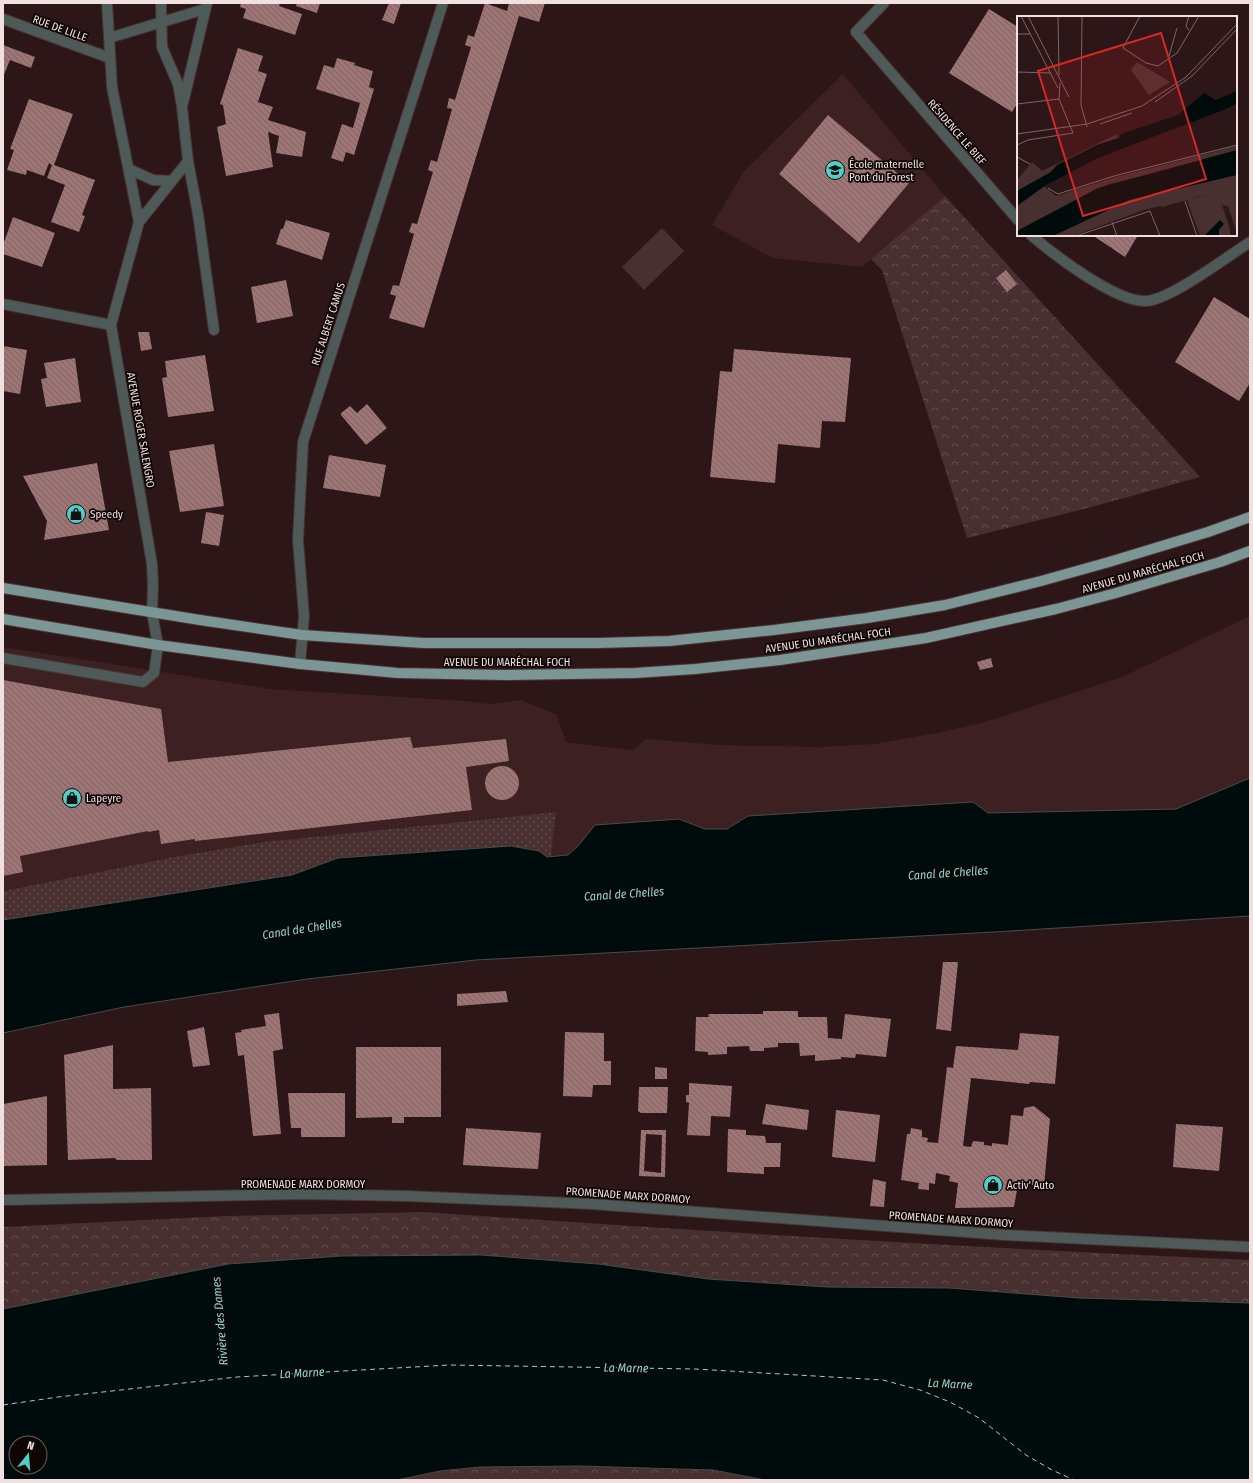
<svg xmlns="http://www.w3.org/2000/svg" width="1253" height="1483" viewBox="0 0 1253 1483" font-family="'Fira Sans Condensed',sans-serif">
	<defs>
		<pattern id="grass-dots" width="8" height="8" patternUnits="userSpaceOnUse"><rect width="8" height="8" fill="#493030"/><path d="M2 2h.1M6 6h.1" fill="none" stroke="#644e4e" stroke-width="1.8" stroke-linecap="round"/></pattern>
		<pattern id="park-crowns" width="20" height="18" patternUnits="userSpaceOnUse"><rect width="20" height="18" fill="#493030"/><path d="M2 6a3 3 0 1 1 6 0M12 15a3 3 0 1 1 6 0" fill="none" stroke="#644e4e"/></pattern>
		<pattern id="building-back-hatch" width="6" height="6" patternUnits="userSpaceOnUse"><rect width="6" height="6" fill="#9d7575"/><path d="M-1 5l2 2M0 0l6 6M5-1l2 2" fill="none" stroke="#7b6161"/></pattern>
	</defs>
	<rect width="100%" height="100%" fill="#2d1617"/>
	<path fill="#3d2021" d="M843,74L945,196L862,267L772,258L712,225L744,171Z
		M1250,616V778L1176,809L988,813L973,802L748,816L727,829H705L679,819L578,846L568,855L551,857L556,812L263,842L179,856L3,891V647L270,689L466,701L489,704L521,700L556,714L565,738V742L633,750L646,739L720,745L820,747L874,744L937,733L985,722L1122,677Z"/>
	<path fill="url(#grass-dots)" d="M556,812L551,857H547L539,851L338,858L292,875L3,920V891L179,856L263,842Z"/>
	<path fill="url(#park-crowns)" d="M945,196L1200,477L1088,508L967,538L882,270L871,259Z
		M423,1212C699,1231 974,1248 1250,1260V1303L1079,1298L949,1288L827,1287L708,1279L598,1264L481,1255L342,1256L228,1264L3,1309V1227L226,1216Z
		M580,1466L713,1470L765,1480H397L440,1471L480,1467Z"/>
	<path fill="#493030" d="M662,228L684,251L644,290L622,267Z"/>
	<path fill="#000c0b" stroke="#484c4b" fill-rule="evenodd" d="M1250,778V916L994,932L476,960L307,979L124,1007L3,1033V920L292,875L338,858L511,846L539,851L547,857L568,855L578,846L595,825L679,819L705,829H727L748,816L973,802L988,813L1176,809Z
		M481,1255L598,1264L708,1279L827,1287L949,1288L1079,1298L1250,1303V1480H765L713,1470L580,1466L480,1467L440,1471L397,1480H3V1309L228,1264L342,1256ZM16,1443H40V1467H16Z"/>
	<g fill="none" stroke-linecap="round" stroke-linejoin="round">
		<path stroke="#87d9d3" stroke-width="1" stroke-dasharray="5 4" stroke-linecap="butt" d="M3,1405L58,1397L237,1377L449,1365L695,1369L883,1380L920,1390L950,1402L979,1418L1026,1455L1052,1470L1074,1480"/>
	</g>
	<path fill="url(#building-back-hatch)" fill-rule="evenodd" d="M241,3H280L279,6L302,14L295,35L243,18L246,9L240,7Z
		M297,3H320L317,13L296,6Z
		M389,3H401L394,24L382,20Z
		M485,3L507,11L509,3H545L539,22L519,16L424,328L389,318L396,296L390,294L393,285L399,286L414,234L409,232L412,223L417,224L433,172L428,170L431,160L437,162L452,109L447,108L449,98L455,100L471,47L465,45L468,35L474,37Z
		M989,9L1018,27V102L1012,112L949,73Z
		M3,45L35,57L31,68L10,60L3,77Z
		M238,48L263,56L258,71L267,74L258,102L273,107L268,120L306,132L302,157L276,153L279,136L268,132L273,167L226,176L217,127L226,124L223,105L220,104Z
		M337,58L355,63L354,65L373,71L369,87L374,89L354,155L346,152L343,162L331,158L342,124L353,128L360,103L316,89L324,65L334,68Z
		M29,99L73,114L54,165L95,180L82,215L85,216L79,232L51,222L65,185L47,178L52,165L49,163L44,176L27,170L26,175L7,170L14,150L10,149Z
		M828,115L909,183L859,243L779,174Z
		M13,217L55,233L42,267L3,254V245Z
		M286,220L330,233L322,260L276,244L281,229H283Z
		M1092,235H1138L1125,257Z
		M1006,270L1017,284L1007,292L996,278Z
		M286,280L293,316L257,323L251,287Z
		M1214,297L1250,319V383L1239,401L1175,362Z
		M138,332H149L152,349L141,351Z
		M3,346L27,350L20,394L3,391Z
		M734,349L851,358L845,422L822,421L820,448L778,444L775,483L710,477L720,371L732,372Z
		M205,355L214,411L168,417L162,378L167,377L165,361Z
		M75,358L81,402L46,407L41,379L47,378L44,363Z
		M367,404L387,428L366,445L341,415V413L350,406L357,413Z
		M214,444L224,506L180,512L169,451Z
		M329,455L386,465L380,497L323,488Z
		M97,463L109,530L44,540L47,521L23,476Z
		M206,512L224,515L219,546L201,543Z
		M991,658L993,667L980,670L977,662Z
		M3,680L161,709L168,762L410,737L413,748L506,739L509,761L466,767L472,810L195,841V839L161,844L159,830L148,832V831L20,856L23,872L3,876Z
		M485 783a17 17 0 1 1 34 0a17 17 0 1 1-34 0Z
		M943,962H958L951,1031L936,1029Z
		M506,991L508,1002L457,1006V994Z
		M763,1011H798V1017H827L828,1038L842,1039L845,1014L891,1019L886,1057L856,1054L855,1058L841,1057V1059L815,1061V1055L800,1056L799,1043H778V1047L764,1048V1051H750L749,1046L727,1047V1054L708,1055V1052L695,1051L696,1017H709L708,1014H763Z
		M279,1013L283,1049L273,1051L281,1134L253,1136L244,1055L238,1056L235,1033L242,1032L241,1030L266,1026L264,1015Z
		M204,1027L210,1065L193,1067L187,1031Z
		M565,1032L604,1033V1061H611V1085H593L592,1097L563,1096Z
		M1020,1033L1059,1036L1055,1084L1030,1082L1029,1084L971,1078L963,1146L971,1147L973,1141L984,1142V1145L992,1146V1143L1008,1145L1011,1115L1023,1116L1024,1108L1034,1106L1050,1119L1044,1186L1018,1184L1014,1207L955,1208L958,1183L949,1181L950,1176L936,1173L935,1184L929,1183V1190L918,1189L919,1183L901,1180L907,1134H910L911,1128L922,1130V1137L928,1138L927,1142L938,1143L947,1067L953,1068L956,1046L1018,1050Z
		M113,1045V1089L151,1088L152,1160H117L115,1158L68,1160L64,1055Z
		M356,1047H441V1117H404V1123H392V1117L356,1118Z
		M655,1067L667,1068V1079H655Z
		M689,1083L732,1086L730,1117L711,1116L710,1136L687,1135L689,1103L686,1102V1095H689Z
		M639,1087H668L667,1113H641L638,1111Z
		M288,1093H345V1137H301V1128H291Z
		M47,1096V1165L3,1166V1104Z
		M766,1104L809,1110L807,1130L762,1124Z
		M836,1110L880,1115L875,1162L832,1157Z
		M1176,1124L1223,1127L1219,1171L1173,1167Z
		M466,1128L541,1133L538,1169L463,1165Z
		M728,1129L746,1130V1135L765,1136L766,1143H781L780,1167H764V1174L727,1172Z
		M641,1130H666L665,1177L639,1176ZM646,1134L662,1135L661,1173L644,1171Z
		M873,1179L886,1182L884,1207L870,1206Z"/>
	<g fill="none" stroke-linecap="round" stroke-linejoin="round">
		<defs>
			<path id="service" d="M856,32L1018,220
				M1031,235C1054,255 1116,302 1145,301C1169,301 1228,256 1250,242
				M3,658L143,682L154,673L158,645"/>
			<path id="minor" d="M107,3L112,87L139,222
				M161,3L162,47L178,84L182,107L188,161L198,214L214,330
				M3,19L110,58
				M856,32L884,3
				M109,38L205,9
				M183,103L207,3
				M129,169L153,180L172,181L188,161
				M3,304L111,325
				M158,645L152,613L153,585L152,564L111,325L139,222L172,181
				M300,664L304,616L298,540L303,442L443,3
				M3,1200L304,1194L407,1196L592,1204L1005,1235L1250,1247"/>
			<path id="primary" d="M3,588L200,620L302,635L423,643H598L669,641L774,630L867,618L945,605L1041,581L1109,562L1208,532L1250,517
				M3,619L158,645L300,664L398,673L503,675L635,673L695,669L780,660L926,638L1056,609L1116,593L1220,562L1250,551"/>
		</defs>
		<use href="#service" stroke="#483233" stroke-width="12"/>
		<use href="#minor" stroke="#483233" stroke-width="12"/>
		<use href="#primary" stroke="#483233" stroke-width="12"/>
		<use href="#service" stroke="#4d5a58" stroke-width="10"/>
		<use href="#minor" stroke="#4d5a58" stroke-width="10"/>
		<use href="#primary" stroke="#7b9694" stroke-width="10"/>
	</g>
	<defs>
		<symbol id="school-disc" viewBox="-11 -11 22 22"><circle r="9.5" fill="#54cdc6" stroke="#0e0505"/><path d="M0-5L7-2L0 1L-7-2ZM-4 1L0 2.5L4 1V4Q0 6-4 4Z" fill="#111"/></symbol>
		<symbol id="shop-disc" viewBox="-11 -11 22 22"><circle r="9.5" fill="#54cdc6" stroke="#0e0505"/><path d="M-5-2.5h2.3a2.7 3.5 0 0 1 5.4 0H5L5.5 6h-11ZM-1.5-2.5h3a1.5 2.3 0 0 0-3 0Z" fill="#111"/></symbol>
	</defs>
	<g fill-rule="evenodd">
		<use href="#school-disc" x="824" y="159" width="22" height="22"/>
		<use href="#shop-disc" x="65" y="503" width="22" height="22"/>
		<use href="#shop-disc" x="61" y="787" width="22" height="22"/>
		<use href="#shop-disc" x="982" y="1174" width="22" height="22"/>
	</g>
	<g text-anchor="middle" stroke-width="3.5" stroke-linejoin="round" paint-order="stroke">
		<g font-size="11" fill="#f1e0e0" stroke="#0e0505">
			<text transform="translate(60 28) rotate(20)" y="4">RUE DE LILLE</text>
			<text transform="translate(957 132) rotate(49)" y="4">RÉSIDENCE LE BIEF</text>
			<text transform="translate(328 324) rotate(-72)" y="4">RUE ALBERT CAMUS</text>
			<text transform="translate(141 430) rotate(80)" y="4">AVENUE ROGER SALENGRO</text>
			<text transform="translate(1143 572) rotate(-16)" y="4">AVENUE DU MARÉCHAL FOCH</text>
			<text transform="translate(828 640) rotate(-8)" y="4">AVENUE DU MARÉCHAL FOCH</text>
			<text x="507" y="666">AVENUE DU MARÉCHAL FOCH</text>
			<text x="303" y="1188">PROMENADE MARX DORMOY</text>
			<text transform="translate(628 1195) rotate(4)" y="4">PROMENADE MARX DORMOY</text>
			<text transform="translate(951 1219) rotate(4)" y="4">PROMENADE MARX DORMOY</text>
		</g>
		<g font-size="11" fill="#f1e0e0" stroke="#0e0505" text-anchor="start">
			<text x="849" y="168">École maternelle<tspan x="849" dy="13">Pont du Forest</tspan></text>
			<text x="90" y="518">Speedy</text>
			<text x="86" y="802">Lapeyre</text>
			<text x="1007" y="1189">Activ' Auto</text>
		</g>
		<g font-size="12" font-style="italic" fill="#87d9d3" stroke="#0e0505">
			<text transform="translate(948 873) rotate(-4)" y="4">Canal de Chelles</text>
			<text transform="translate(624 894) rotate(-4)" y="4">Canal de Chelles</text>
			<text transform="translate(302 929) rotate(-9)" y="4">Canal de Chelles</text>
			<text transform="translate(220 1321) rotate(-95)" y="4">Rivière des Dames</text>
			<text transform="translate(626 1368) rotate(1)" y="4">La Marne</text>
			<text transform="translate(302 1373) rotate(-3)" y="4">La Marne</text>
			<text transform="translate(950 1384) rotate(3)" y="4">La Marne</text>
		</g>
	</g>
	<g transform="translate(1017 16)">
		<rect width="220" height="220" fill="#2d1617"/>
		<path d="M100,118L101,122L80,129L40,149L34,156L0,175V164L15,146L25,155Z" fill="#493030"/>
		<path d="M220,157V163L174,183L213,172L204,186L213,213V220H183L170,184L145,191L141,188L53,220H32L46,210Z" fill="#493030"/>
		<path d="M120,46L127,50L153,66L132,79L114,54ZM220,130V134L195,143L92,168L0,215V190L27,170L39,180L99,161ZM220,159V217L211,190L205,189L200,176L127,194L56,220H36L112,184Z" fill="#493030"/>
		<path d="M220,75V87L209,93L81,142L29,169L0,190V175L34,156L40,149L80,129L102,122L104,118L161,99L187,77L199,84ZM220,134V159L112,184L36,220H0V215L81,172ZM203,204L207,208L202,214V220H187Z" fill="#000c0b"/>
		<path fill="none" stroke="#000c0b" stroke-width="2" d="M15,220L69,190L106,175L149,164L176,168"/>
		<path fill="none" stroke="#7b6767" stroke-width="1" d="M4,0L41,72M11,0L52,81M41,0L42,59M65,0L64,89L70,111M123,0L106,32L129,47L141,50L160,37L182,0M172,0L169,10L172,14M0,18H13M152,40L160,12M0,56L34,57M138,86L175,60L220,13M0,88L42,83M83,108L115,97M0,118L70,108L125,90L169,61L220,8M0,129L11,124L56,117L42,83L43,67M0,141L13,148M31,172L41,178L97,160L220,129M168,185L180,220M95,206L100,220M59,220L133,195L143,220"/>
		<path fill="#d62828" fill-opacity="0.15" stroke="#d62828" stroke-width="2" d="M144,17L189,163L66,200L21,55Z"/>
		<rect width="220" height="220" fill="none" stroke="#f1e0e0" stroke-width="2"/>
	</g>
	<rect width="1253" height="1483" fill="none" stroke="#f1e0e0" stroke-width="8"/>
	<g transform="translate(28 1455) rotate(17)"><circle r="19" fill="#0e0505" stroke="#695d5d"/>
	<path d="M0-3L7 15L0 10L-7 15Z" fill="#54cdc6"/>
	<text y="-6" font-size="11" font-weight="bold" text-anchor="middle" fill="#f1e0e0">N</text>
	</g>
</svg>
